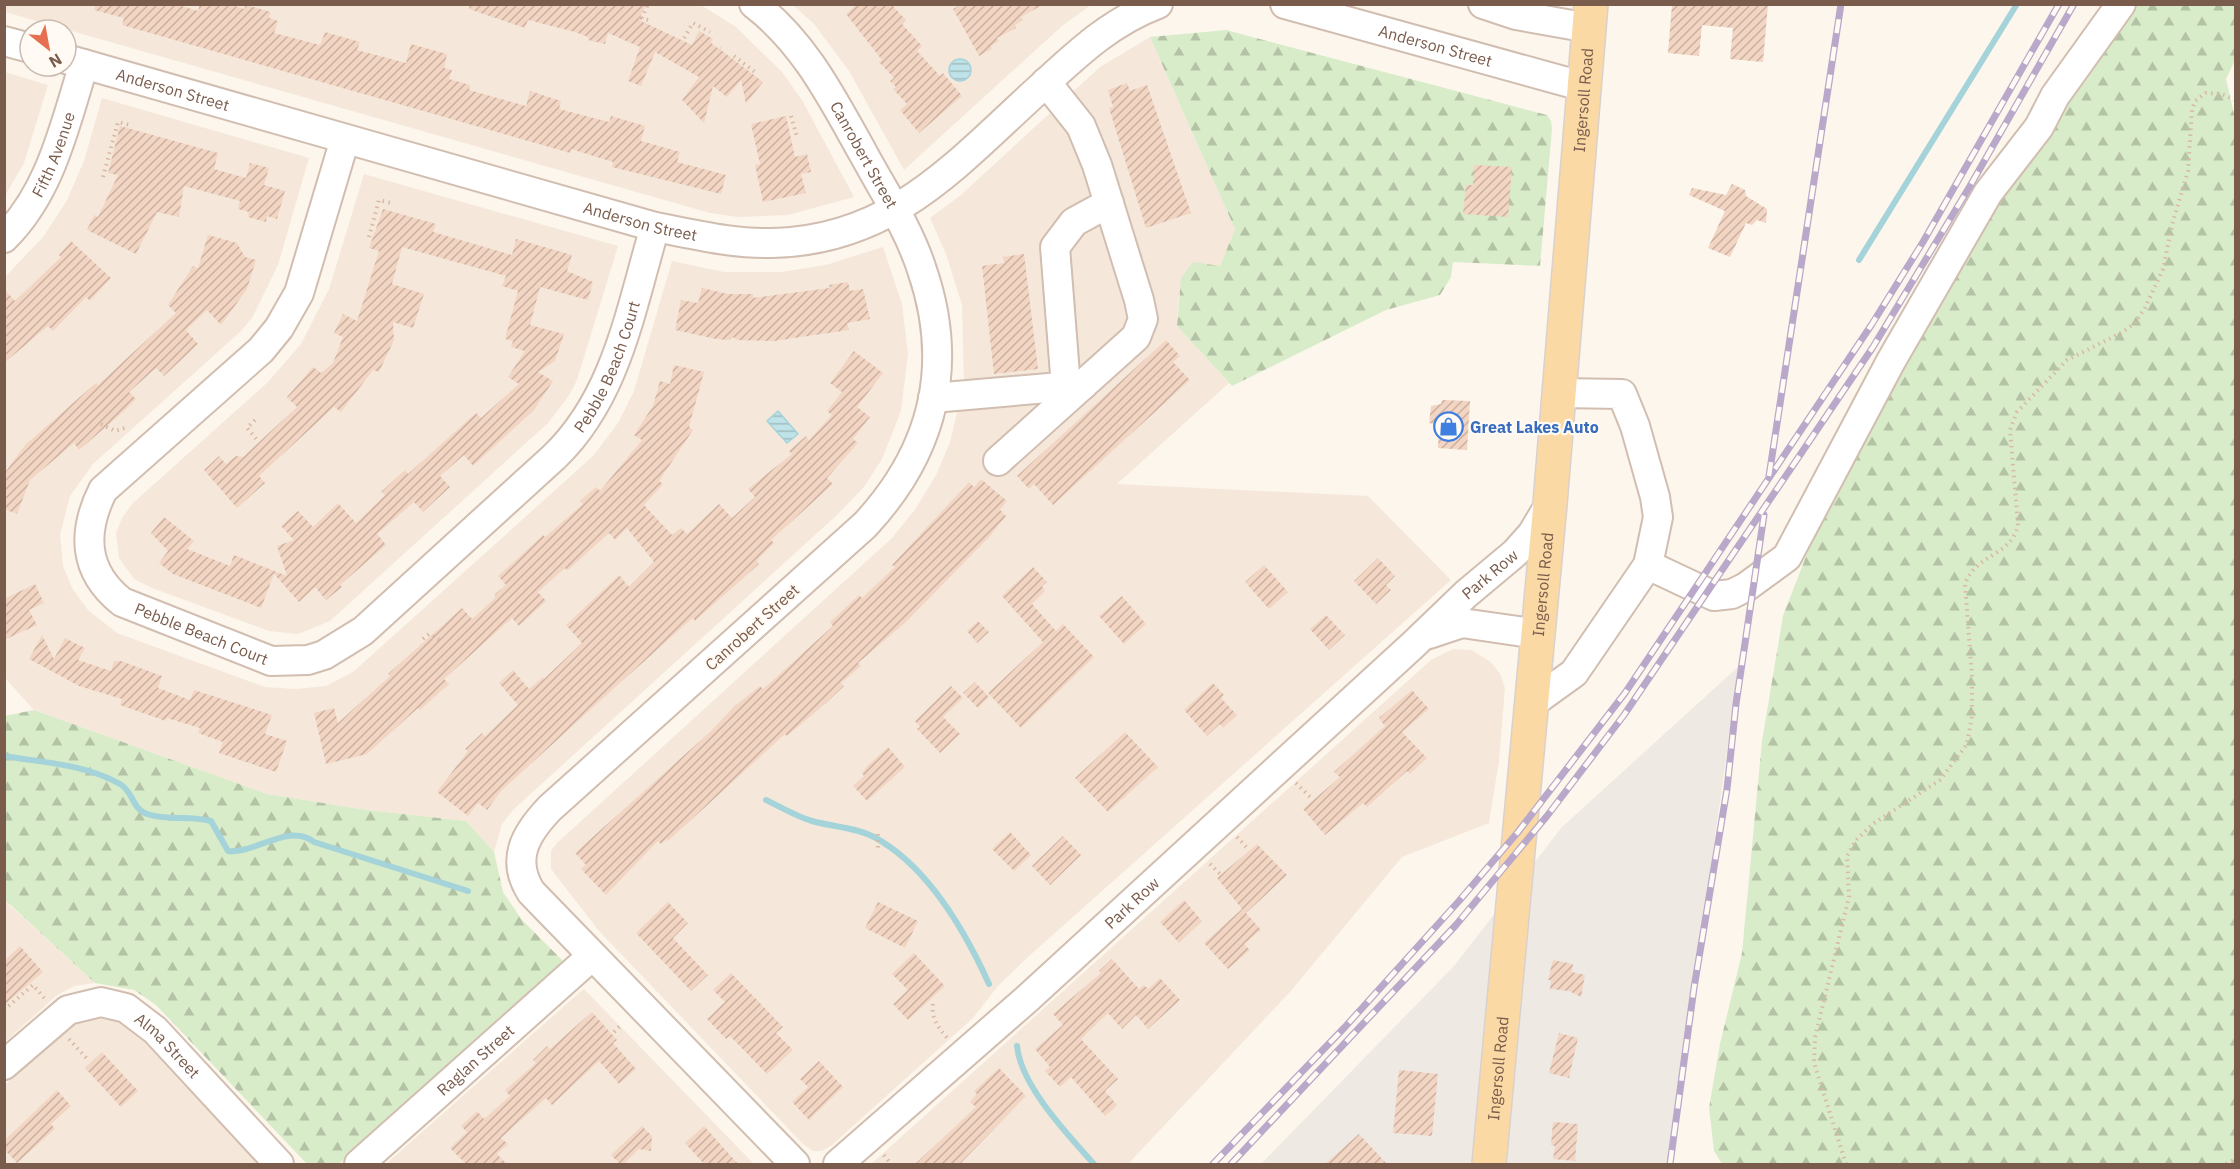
<svg xmlns="http://www.w3.org/2000/svg" width="2240" height="1169" viewBox="0 0 2240 1169" font-family="'IBM Plex Sans',sans-serif">
	<defs>
		<pattern id="forest-firs" width="22" height="20" patternUnits="userSpaceOnUse" patternTransform="scale(1.5)"><rect width="22" height="20" fill="#d8ecc9"/><path d="M5 1l3.5 6h-7zM16 11l3.5 6h-7z" fill="#b4c2a5"/></pattern>
		<pattern id="water-rules" width="6" height="5" patternUnits="userSpaceOnUse" patternTransform="scale(1.5)"><rect width="6" height="5" fill="#bfe3e8"/><path d="M0 2.5h6" fill="none" stroke="#a0bbbe"/></pattern>
		<pattern id="building-hatch" width="6" height="6" patternUnits="userSpaceOnUse" patternTransform="scale(1.5)"><rect width="6" height="6" fill="#f3d5c3"/><path d="M-1 1l2-2M0 6l6-6M5 7l2-2" fill="none" stroke="#cab0a1"/></pattern>
	</defs>
	<rect width="100%" height="100%" fill="#fdf6ec"/>
	<path fill="#f5e8da" d="M4,5H701L736,27L782,72L802,100L854,197L788,215L738,217L710,213L5,12Z
		M793,5H1091L1062,26L904,170L849,71L814,24Z
		M1150,37L1235,229L1220,266L1179,294L1177,326L1229,383L1117,484L1368,496L1451,580L1028,957L998,986L973,1018L832,1145L822,1151H813L803,1144L599,931L551,869V851L557,843L892,538L916,508L936,475L950,442L964,384L962,305L946,254L930,218L962,194L1100,67Z
		M5,72L48,85L24,163L5,196Z
		M102,98L309,158L278,265L252,318L240,332L93,464L70,496L60,535L63,566L72,588L88,610L117,633L265,687L295,689L326,686L353,672L593,456L618,423L634,391L672,261L724,272H781L826,265L883,247L902,304L908,354L901,411L882,459L864,487L837,515L513,810L502,824L494,852L466,821L367,810L267,794L34,710L5,678V277L43,237L66,202L84,161Z
		M364,174L618,246L577,380L568,397L548,423L330,621L298,634L269,631L152,588L134,579L119,558L116,533L122,518L133,503L268,382L301,344L329,289Z
		M1453,649L1471,650L1491,662L1500,674L1505,688L1499,761L1489,823L1402,857L1290,992L1128,1164H871L1431,660Z
		M4,900L95,983L74,986L56,996L5,1042Z
		M584,989L754,1164H386L580,992Z
		M102,1016L130,1026L261,1164H5L4,1086L80,1020Z"/>
	<path fill="#efe9e4" d="M1739,666L1669,1164H1261L1454,966L1562,827Z"/>
	<path fill="url(#forest-firs)" d="M2130,5H2235V60L2226,79L2236,122L2235,1164H1722L1714,1151L1709,1108L1720,1044L1742,953L1762,741L1783,616L1822,515L1885,387L2054,113Z
		M1226,30L1547,115L1551,121L1552,129L1540,266L1453,262L1451,277L1440,295L1386,310L1232,386L1177,326L1181,278L1193,262L1220,266L1235,229L1150,37Z
		M34,710L267,794L367,810L466,821L494,852L503,892L522,920L565,963L339,1164H307L156,1005L134,990L95,983L5,900L4,716Z"/>
	<path fill="url(#water-rules)" stroke="#a5d3da" stroke-width="1.5" d="M949 70a11 11 0 1 1 22 0a11 11 0 1 1-22 0Z
		M778,411L798,434L787,443L767,421Z"/>
	<g fill="none" stroke-linecap="round" stroke-linejoin="round">
		<path stroke="#a5d3da" stroke-width="6" d="M1859,260L2017,4
			M4,756C45,763 84,764 120,784C133,791 132,809 147,814C167,821 190,815 211,821L228,851C256,854 289,822 314,842L468,891
			M766,800C781,807 797,817 812,821C833,827 855,827 874,837C928,866 965,931 989,984
			M1017,1046C1021,1086 1068,1135 1094,1164"/>
	</g>
	<path fill="url(#building-hatch)" d="M95,4H175L198,11L200,4H229L244,9L246,5L271,12L269,18L278,21L274,33L320,45L325,32L360,42L357,50L406,63L411,44L447,54L444,68L452,70L449,79L470,85L469,90L526,106L530,91L561,101L559,109L609,122L611,116L645,126L641,141L680,152L677,162L726,175L721,194L612,167L613,162L571,149L570,153L122,25L124,18L94,10Z
		M470,4H646L639,20L692,45L699,31L713,39L711,43L719,49L722,45L721,50L763,82L746,104L741,80L727,97L713,86L704,123L682,100L699,77L655,52L641,86L628,81L640,47L608,33L605,44L588,40V37L575,32L528,20L525,28L469,9Z
		M857,4H891L906,20L902,24L922,46L917,51L940,76L943,73L962,96L919,133L900,110L907,104L893,89L896,87L890,81L894,78L879,62L882,60L846,14Z
		M962,4H1044L1021,17L1023,20L1015,25L1016,28L997,38L999,41L991,46L992,49L979,56L953,9Z
		M1685,4H1768L1763,62L1730,59L1733,28L1702,25L1699,56L1668,53L1672,5Z
		M1127,83L1130,91L1147,85L1191,213L1146,228L1109,108L1113,107L1108,90Z
		M786,116L795,157L807,154L811,172L801,174L806,193L763,202L755,165L760,164L751,124Z
		M120,126L218,153L214,169L246,178L250,163L269,168L264,185L285,191L277,219L267,216L266,222L248,217L249,212L238,209L240,201L184,186L179,217L157,212L136,254L87,230L94,215L98,217L118,175L108,173Z
		M1474,165L1512,167L1508,217L1463,214L1466,185H1473Z
		M1732,184L1745,190L1746,196L1767,209L1766,223L1757,220L1752,225L1746,223L1730,257L1708,248L1725,211L1689,195L1692,188L1726,195Z
		M383,209L436,224L433,232L512,255L516,239L572,255L567,271L593,282L588,300L540,287L530,325L564,334L555,361L538,372L553,381L534,410L473,466L464,455L440,476L450,487L423,512L414,502L377,534L386,545L340,585L342,587L326,600L315,587L299,602L274,574L261,608L173,574L159,563L168,551L151,533L164,517L194,541L187,549L230,566L234,555L287,576L277,546L294,540L281,526L298,511L313,527L338,503L356,523L385,495L381,492L405,470L408,474L476,413L481,418L519,384L508,377L525,351L511,347L513,341L505,339L518,291L502,286L506,276L402,247L392,284L424,294L413,328L393,322L394,340L379,372L373,370L341,412L334,407L259,476L265,483L237,508L204,470L219,456L226,464L236,456L243,457L297,407L287,397L313,367L321,373L333,363L343,337L334,333L343,314L357,321L379,251L369,248Z
		M208,235L237,243L245,257L256,260L247,289L221,325L207,310L186,330L198,344L164,376L156,368L129,392L136,399L123,412L79,450L74,443L30,480L17,514L4,509V474L25,445L96,383L98,385L176,313L168,305L193,266L198,268Z
		M71,241L111,278L90,301L86,297L53,331L48,326L4,363V289L15,301L61,257L59,255Z
		M1024,254L1038,369L994,374L982,266L1004,263L1003,257Z
		M848,282L850,291L863,289L870,319L847,323L849,330L774,341L737,340L733,337L730,340L716,339L675,330L681,300L698,303L702,288L728,294H753V298L830,288L829,285Z
		M1166,340L1180,356L1173,362L1190,380L1053,505L1034,484L1029,489L1017,476Z
		M854,351L883,373L857,407L870,417L853,439L858,443L827,478L833,484L771,540L774,543L761,556L757,561L759,564L695,621L693,618L688,622L601,700L501,791L487,810L478,803L468,816L437,792L468,751L465,749L482,733L485,736L518,705L499,683L513,670L529,689L543,677L544,679L582,643L566,625L619,575L629,587L654,562L627,528L615,540L609,533L567,571L565,568L538,592L546,601L519,626L512,618L444,679L449,684L420,710L418,708L367,754L326,764L314,713L334,708L338,723L390,676L388,674L462,608L472,619L495,598V594L506,585L498,576L543,535L545,537L583,504L580,501L596,487L600,491L642,440L634,435L653,406L660,381L670,384L674,365L704,372L689,427L693,430L659,481L663,484L644,505L672,535L681,528L687,534L719,504L732,518L755,497L748,489L792,454L789,451L806,436L809,440L832,415L827,411L842,392L830,383Z
		M1442,400L1470,401L1467,450L1438,448L1439,425L1429,423L1431,406L1441,404Z
		M981,479L1007,501L1000,510L1006,516L990,536L906,622L858,663L861,666L841,683L844,686L826,703L787,736L785,734L668,841L667,839L661,844L658,841L606,895L581,869L586,865L575,853L709,733L736,705L760,686L763,689L833,626L830,622L859,595L862,598L895,567L892,565L969,482L974,487Z
		M1378,558L1395,576L1386,585L1391,590L1376,604L1354,581Z
		M1264,565L1288,592L1269,609L1245,582Z
		M1033,567L1047,582L1042,586L1045,591L1032,604L1056,631L1063,624L1094,657L1021,728L988,693L1043,642L1002,596Z
		M35,584L44,603L29,610L37,625L4,640V599Z
		M1122,596L1146,624L1124,644L1099,616Z
		M1326,615L1345,635L1329,650L1310,629Z
		M978,621L989,632L977,643L967,631Z
		M42,635L54,659L65,638L85,648L78,660L111,671L114,661H121L162,676L158,688L190,700L194,690L272,715L265,734L287,741L276,772L219,753L223,742L198,733L200,728L167,718L166,721L120,705L122,699L79,686L29,659Z
		M975,682L989,697L978,708L963,693Z
		M1213,683L1224,695L1221,698L1237,715L1223,728L1220,724L1207,736L1184,710Z
		M951,686L963,698L943,717L960,734L940,753L917,729L920,727L915,721Z
		M1412,690L1429,709L1402,732L1427,758L1410,774L1407,771L1367,807L1363,803L1325,835L1303,809L1340,777L1334,772L1385,726L1379,718Z
		M1125,732L1158,767L1108,812L1075,778Z
		M888,747L905,767L867,801L853,786L864,776L862,773L868,765Z
		M1010,832L1031,855L1014,871L992,849Z
		M1063,836L1081,855L1050,885L1032,866Z
		M1257,844L1287,875L1246,913L1261,930L1244,944L1250,950L1228,969L1204,943L1242,909L1217,878Z
		M1184,900L1202,921L1179,943L1160,922Z
		M668,902L688,923L673,938L708,975L691,991L636,933Z
		M878,902L918,921L905,948L865,928Z
		M20,946L43,972L4,1005V961Z
		M914,953L945,986L908,1020L893,1004L908,990L892,974Z
		M1112,959L1139,989L1144,985L1148,989L1160,978L1180,1000L1148,1029L1136,1015L1122,1029L1108,1013L1081,1039L1118,1079L1105,1091L1117,1105L1105,1116L1071,1077L1060,1087L1045,1071L1050,1067L1035,1049L1063,1025L1053,1014L1101,973L1099,971Z
		M1553,960L1573,964L1572,972L1585,975L1581,997L1569,991L1550,989L1551,980H1548Z
		M731,973L783,1027L776,1033L793,1050L767,1074L730,1036L726,1039L707,1019L725,1002L713,990Z
		M592,1012L617,1040L613,1043L636,1069L619,1084L599,1061L552,1105L546,1098L501,1138L508,1144L497,1154L507,1164H466L450,1148L467,1132L461,1126L477,1111L484,1119L510,1096L505,1090L536,1063L533,1060L547,1046L550,1049Z
		M1559,1033L1578,1038L1569,1078L1549,1073Z
		M102,1052L138,1091L121,1107L85,1068Z
		M819,1061L843,1087L809,1120L792,1102L808,1087L800,1079Z
		M999,1068L1026,1096L960,1164H915L976,1107L970,1102L977,1094L974,1091Z
		M1399,1070L1438,1074L1432,1136L1393,1133Z
		M57,1090L71,1106L51,1124L55,1129L17,1163L4,1149V1141Z
		M1553,1122L1578,1124L1575,1161L1553,1159L1555,1146L1551,1145Z
		M642,1126L652,1136L651,1151L639,1149L624,1164H620L611,1155Z
		M704,1126L738,1164H704L685,1143Z
		M1359,1134L1387,1164H1325Z"/>
	<g fill="none" stroke-linecap="round" stroke-linejoin="round">
		<defs>
			<g id="minor">
				<path id="s1" d="M754,4C805,43 832,98 863,153C883,190 909,229 922,270C955,366 933,452 865,525L550,808C526,833 510,859 531,892L795,1164"/>
				<path id="s2" d="M1285,4L1585,87"/>
				<path d="M1483,4L1516,15L1589,28"/>
				<path d="M4,41L30,48"/>
				<path id="s3" d="M66,59L655,227C693,234 732,244 772,243C893,241 957,163 1040,88C1077,54 1110,22 1158,4"/>
				<path id="s4" d="M345,139L299,293L279,328L261,350L103,490C82,532 83,571 122,602L271,661L308,660L324,655L363,631L554,457C617,397 631,307 655,227"/>
				<path id="s5" d="M4,238C51,192 65,124 84,64"/>
				<path d="M1066,387L1055,247L1074,222L1109,203"/>
				<path d="M933,398L1083,385"/>
				<path d="M998,461L1136,337L1143,319L1139,300L1097,165L1081,126L1046,82"/>
				<path d="M1648,565L1714,596L1732,594L1746,587L1787,557L1891,361L1988,193L2039,127L2055,96L2121,4"/>
				<path d="M1429,634L1462,623L1538,634"/>
				<path d="M1531,704L1574,673L1648,565L1658,517L1655,497L1635,426L1622,394L1559,393"/>
				<path id="s6" d="M4,1065L68,1010L101,1002L126,1008L155,1030L279,1164"/>
				<path id="s7" d="M359,1164L592,956"/>
				<path id="s8" d="M838,1164L1028,998L1414,644L1466,594L1515,553L1532,534L1550,504"/>
			</g>
			<g id="major">
				<path id="s9" d="M1489,1164L1550,504L1591,4"/>
			</g>
		</defs>
		<use href="#minor" stroke="#d1beb0" stroke-width="32"/>
		<use href="#major" stroke="#dad1cd" stroke-width="36"/>
		<path stroke="#d9b8a5" stroke-width="4" stroke-dasharray="1.5 4.5" stroke-linecap="butt" d="M648,20L642,18L648,4
			M684,38L693,23L710,32
			M734,56L755,72
			M791,116L797,137
			M103,177L118,122L130,125
			M369,237L379,200L391,203
			M255,420L247,428L258,441
			M101,424L115,431L128,427
			M423,639L429,634L443,642
			M1296,783L1310,797
			M878,834V852
			M1237,837L1249,850
			M1210,864L1220,874
			M933,1004C931,1019 939,1028 948,1039
			M4,1010L33,985L45,999
			M614,1032L622,1024
			M69,1039L89,1061
			M884,1155L891,1164
			M1846,1164L1814,1063L1815,1037L1849,897L1847,856L1856,840L1873,824L1940,780L1967,744L1972,716V677L1965,584C1976,553 2010,558 2018,525L2010,430L2017,412L2067,360L2121,333L2134,324L2145,308L2163,269L2173,221L2188,171L2192,110L2195,101L2206,93L2221,94L2236,100
			M2226,1164L2236,1159"/>
		<use href="#minor" stroke="#fff" stroke-width="28"/>
		<use href="#major" stroke="#fbd9a5" stroke-width="33"/>
		<defs>
			<path id="rail" d="M1769,476L1841,4
				M1213,1164L1345,1027L1459,901L1518,832L1625,693L1872,324L1923,242L2059,4
				M1231,1164L1456,925L1547,816L1624,715L1873,347L1970,186L2074,4
				M1670,1164L1694,988L1727,789L1736,704L1764,515"/>
		</defs>
		<use href="#rail" stroke="#b9a8c9" stroke-width="7"/>
		<use href="#rail" stroke="#fffaf3" stroke-width="4.5" stroke-dasharray="14" stroke-linecap="butt"/>
	</g>
	<defs>
		<symbol id="shop-ring" viewBox="-11 -11 22 22"><circle r="9.5" fill="#fffaf3" stroke="#3f7fe0" stroke-width="1.5"/><path d="M-5-2.5h2.3a2.7 3.5 0 0 1 5.4 0H5L5.5 6h-11ZM-1.5-2.5h3a1.5 2.3 0 0 0-3 0Z" fill="#3f7fe0"/></symbol>
	</defs>
	<g fill-rule="evenodd">
		<use href="#shop-ring" x="1432" y="410" width="33" height="33"/>
	</g>
	<g text-anchor="middle" stroke-width="4.5" stroke-linejoin="round" paint-order="stroke">
		<g font-size="16" fill="#7a5c4d" stroke="#fffaf3">
			<text dy="6" stroke="none"><textPath href="#s2" startOffset="156">Anderson Street</textPath></text>
			<text dy="6" stroke="none"><textPath href="#s3" startOffset="111">Anderson Street</textPath></text>
			<text dy="6" stroke="none"><textPath href="#s9" startOffset="1068">Ingersoll Road</textPath></text>
			<text dy="6" stroke="none"><textPath href="#s5" startOffset="98">Fifth Avenue</textPath></text>
			<text dy="6" stroke="none"><textPath href="#s1" startOffset="188">Canrobert Street</textPath></text>
			<text dy="6" stroke="none"><textPath href="#s3" startOffset="597">Anderson Street</textPath></text>
			<text dy="6" stroke="none"><textPath href="#s4" startOffset="1190">Pebble Beach Court</textPath></text>
			<text dy="6" stroke="none"><textPath href="#s8" startOffset="879">Park Row</textPath></text>
			<text dy="6" stroke="none"><textPath href="#s9" startOffset="582">Ingersoll Road</textPath></text>
			<text transform="translate(752 627) rotate(-42)" y="6">Canrobert Street</text>
			<text dy="6" stroke="none"><textPath href="#s4" startOffset="651">Pebble Beach Court</textPath></text>
			<text dy="6" stroke="none"><textPath href="#s8" startOffset="393">Park Row</textPath></text>
			<text dy="6" stroke="none"><textPath href="#s6" startOffset="200">Alma Street</textPath></text>
			<text dy="6" stroke="none"><textPath href="#s7" startOffset="156">Raglan Street</textPath></text>
			<text dy="6" stroke="none"><textPath href="#s9" startOffset="96">Ingersoll Road</textPath></text>
		</g>
		<g font-size="16" font-weight="bold" fill="#366cbe" stroke="#fffaf3" text-anchor="start">
			<text x="1470" y="433">Great Lakes Auto</text>
		</g>
	</g>
	<rect width="2240" height="1169" fill="none" stroke="#7a5c4d" stroke-width="12"/>
	<g transform="translate(48 48) rotate(149)"><circle r="28" fill="#fffaf3" stroke="#cabbb1" stroke-width="1.5"/>
	<path d="M0-4.5L10 22L0 15L-10 22Z" fill="#e76f51"/>
	<text y="-9" font-size="16" font-weight="bold" text-anchor="middle" fill="#7a5c4d">N</text>
	</g>
</svg>
